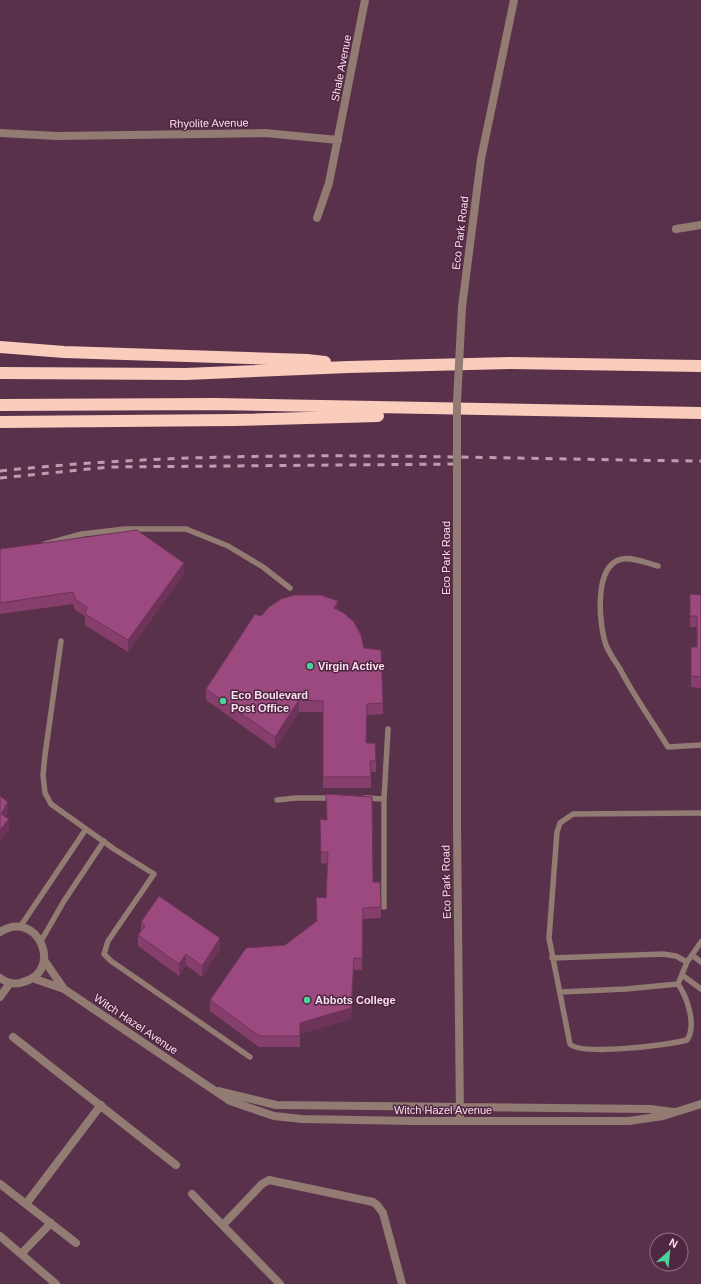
<svg xmlns="http://www.w3.org/2000/svg" width="701" height="1284" viewBox="0 0 701 1284" font-family="Arial,sans-serif">
	<rect width="100%" height="100%" fill="#5a314b"/>
	<g fill="none" stroke-linecap="round" stroke-linejoin="round">
		<path stroke="#927b72" stroke-width="5.5" d="M45,544L82,534L125,529H186L228,546L263,567L290,588
			M658,566C647,563 633,557 622,559C593,565 599,625 606,645C609,653 615,661 620,669C634,696 652,721 668,747L701,745
			M61,641L45,755L43,775L45,793L51,804L114,849L154,874L108,941L104,954L111,961L250,1057
			M365,798L384,799
			M277,800L296,798H332
			M384,907V799L388,729
			M20,927L86,829
			M41,941L64,901L104,841
			M692,955L701,962
			M552,958L663,954L676,956L687,962
			M682,975L701,989
			M678,984C687,997 697,1025 687,1040C669,1045 581,1056 570,1044L549,938L557,832L560,823L573,814L701,813
			M560,992L626,989L678,984L687,962L701,942"/>
		<path stroke="#927b72" stroke-width="8" d="M0,133L57,136L265,133L338,140
			M317,218L329,183L365,0
			M676,229L701,225
			M0,997L10,983
			M13,1037L176,1165
			M0,1184L76,1243
			M192,1194L280,1284
			M26,1204L101,1105
			M223,1225L262,1184L269,1180L373,1202L377,1205L383,1213L402,1284
			M0,1236L56,1284
			M21,1254L51,1223"/>
		<path stroke="#927b72" stroke-width="8" d="M462,307L481,159L514,0
			M457,502V824L460,1120
			M0,932C39,908 64,972 23,982C16,985 7,983 0,978
			M44,960L64,989
			M32,978L64,989L230,1101L274,1116L302,1119L412,1121H629L663,1116L701,1104
			M218,1091L276,1105L650,1109L674,1112"/>
		<path stroke="#f9ccbb" stroke-width="12" d="M0,347L64,352L307,360L325,362
			M0,373L186,374L348,367L511,363L701,366
			M0,405L215,404L701,413
			M0,422L234,420L378,416"/>
		<path stroke="#be9db1" stroke-width="3" stroke-dasharray="7 7" stroke-linecap="butt" d="M0,471C231,446 468,459 701,461
			M0,478L109,467L457,464"/>
		<path stroke="#927b72" stroke-width="8" d="M457,502V402L462,307"/>
	</g>
	<path fill="#863f6d" d="M0,549L184,574L128,652L85,625V616L75,610L73,604L0,614Z
		M690,594L701,595V688L691,687V647H697V627H690Z
		M338,609L364,648L383,703V714L367,715L366,743L376,761V772H371V788H323V712H299L275,749L206,700V689L261,616Z
		M320,819L373,882L381,907V918L363,919L362,970H354L351,1019L300,1034V1047H259L210,1011V1000L285,945L316,921L326,898L328,864L321,863Z
		M141,922L220,949L202,977L186,965L179,976L138,946V935L141,931Z"/>
	<path fill="#6d3359" d="M184,563V574L128,652V640Z
		M338,601V612L334,608Z
		M299,700V712L275,749V737Z
		M8,802V813L1,825V814Z
		M9,819V830L0,842V830Z
		M220,938V949L202,977V966Z
		M186,954V965L179,976V964Z
		M354,958V970L351,1019L300,1034V1023Z"/>
	<path fill="#9c497f" stroke="#6d3359" d="M137,530L184,563L128,640L85,614L87,607L75,599L73,592L0,603V549Z
		M690,594L701,595V677L691,676V647H697V616H690Z
		M294,595H321L338,601L334,608L344,613L354,622L361,635L364,648L381,650L383,703L367,704L366,743H375L376,761H370L371,777H323V701L299,700L275,737L206,689L255,614L261,616L269,607L281,599Z
		M326,794L372,797L373,882H380L381,907L363,908L362,959L354,958L351,1008L300,1023V1036H259L210,1000L246,948L285,945L317,921L316,897L326,898L328,852H321L320,819L327,820Z
		M0,796L8,802L1,814L9,819L0,830Z
		M159,896L220,938L202,966L186,954L179,964L138,935L145,926L141,922Z"/>
	<g fill="#4ad49c" stroke="#4f2741" stroke-width="1.5">
		<circle cx="310" cy="666" r="4"/>
		<circle cx="223" cy="701" r="4"/>
		<circle cx="307" cy="1000" r="4"/>
	</g>
	<g text-anchor="middle" stroke-width="3" stroke-linejoin="round" paint-order="stroke">
		<g font-size="11" fill="#fadfee" stroke="#4f2741">
			<text transform="translate(341 68) rotate(-79)" y="4">Shale Avenue</text>
			<text transform="translate(209 123) rotate(-1)" y="4">Rhyolite Avenue</text>
			<text transform="translate(460 233) rotate(-83)" y="4">Eco Park Road</text>
			<text transform="translate(446 558) rotate(-90)" y="4">Eco Park Road</text>
			<text transform="translate(446 882) rotate(-91)" y="4">Eco Park Road</text>
			<text transform="translate(136 1024) rotate(34)" y="4">Witch Hazel Avenue</text>
			<text x="443" y="1114">Witch Hazel Avenue</text>
		</g>
		<g font-size="11" font-weight="bold" fill="#fadfee" stroke="#4f2741" text-anchor="start">
			<text x="318" y="670">Virgin Active</text>
			<text x="231" y="699">Eco Boulevard<tspan x="231" dy="13">Post Office</tspan></text>
			<text x="315" y="1004">Abbots College</text>
		</g>
	</g>
	<g transform="translate(669 1252) rotate(27)"><circle r="19" fill="#4f2741" stroke="#937186"/>
	<path d="M0-3L7 15L0 10L-7 15Z" fill="#4ad49c"/>
	<text y="-6" font-size="11" font-weight="bold" text-anchor="middle" fill="#fadfee">N</text>
	</g>
</svg>
